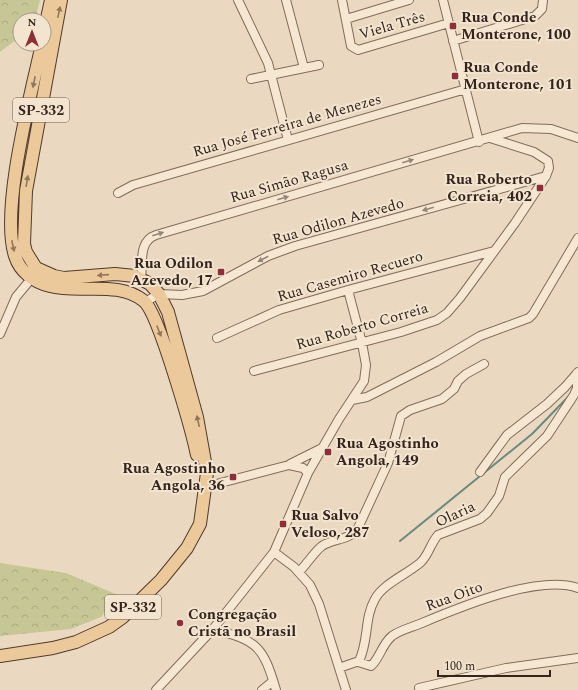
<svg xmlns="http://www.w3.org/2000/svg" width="578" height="690" viewBox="0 0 578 690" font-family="Spectral,serif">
	<defs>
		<pattern id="forest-crowns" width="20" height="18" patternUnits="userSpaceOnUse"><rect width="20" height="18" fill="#c7c795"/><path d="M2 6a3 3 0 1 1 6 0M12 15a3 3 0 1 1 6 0" fill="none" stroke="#abab80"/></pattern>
	</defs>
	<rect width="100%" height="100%" fill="#ead9c0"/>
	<path fill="url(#forest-crowns)" d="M0,0H40L35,20H20V37L0,52Z
		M0,563L66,573L118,595L101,617L71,629L0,636Z"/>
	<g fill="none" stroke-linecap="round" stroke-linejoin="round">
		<path stroke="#6b8a7f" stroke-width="2" d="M400,541L532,434L569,396"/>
		<defs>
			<path id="minor" d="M238,0L268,63L288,140
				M286,0L304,68
				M342,0L351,46L358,50L449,23
				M443,0L479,142
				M346,19L409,0
				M453,41L535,16L542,9L543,0
				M251,79L319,65
				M118,193L133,185L466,89
				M141,279C143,263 138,241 156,235L522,128L551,129L578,138
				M145,302L159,294L182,295L203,291L268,256L295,246L546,176
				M0,334L16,297L31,279
				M217,338L279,310L348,290L494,251
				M254,371L401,332L437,320L447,313L460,298L515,223L546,176L549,168L548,161L534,152L490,138
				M352,400L367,397L436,362L480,336L529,318L533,314L578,238
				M290,464L320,449
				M480,472L507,435L547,404L565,387L578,372
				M205,487L289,465L303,468L308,473
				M274,552L294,567L310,585L319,604L346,690
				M299,572C306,565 315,551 322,546C334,538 349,541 358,528L388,463L401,416L410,410L442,399L454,389L458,381L466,374L484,364
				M213,629C258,641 263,646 276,690
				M358,662L371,666C380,658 382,644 392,636C400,630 413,627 422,623C460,607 539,574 578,588
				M339,668L359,661C369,641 364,618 375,599C383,584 407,574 420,563C429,555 430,544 438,535L480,519L487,513L499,496L505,477L547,436L574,395L577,388V373
				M419,688L506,668L578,658
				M156,690L213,629L274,552L308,473L339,419L364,381L366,365L362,343L348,290
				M262,690L273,681"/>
			<path id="primary" d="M44,32L51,0
				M42,44C31,94 0,210 15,256C20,272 34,282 50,286C80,294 118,280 144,301C159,314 192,431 197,455
				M0,656L53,648L76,642L109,627L123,617L161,580L187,548L200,524L207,473L197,417L168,312L159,294L150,284L135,276L115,274L64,278L54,276L36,268L26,252L24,244L26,191L61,0"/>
		</defs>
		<use href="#minor" stroke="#826b5a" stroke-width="10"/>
		<use href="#primary" stroke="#503a2e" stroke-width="14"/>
		<use href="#minor" stroke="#f6e7d3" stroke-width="8"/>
		<use href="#primary" stroke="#ecc99a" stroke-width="12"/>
	</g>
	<defs><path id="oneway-solid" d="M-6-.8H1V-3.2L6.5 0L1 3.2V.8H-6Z"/></defs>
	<g fill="#90775c">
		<use href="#oneway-solid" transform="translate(59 12) rotate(-78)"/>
		<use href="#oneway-solid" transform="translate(34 82) rotate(101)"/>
		<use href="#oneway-solid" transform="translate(27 181) rotate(-81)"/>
		<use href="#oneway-solid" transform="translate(13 246) rotate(78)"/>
		<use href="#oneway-solid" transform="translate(103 275) rotate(176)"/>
		<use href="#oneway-solid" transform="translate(159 331) rotate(68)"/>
		<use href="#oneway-solid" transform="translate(198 421) rotate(-102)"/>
	</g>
	<g fill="#948678">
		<use href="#oneway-solid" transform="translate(408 161) rotate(-16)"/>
		<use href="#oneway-solid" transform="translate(283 198) rotate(-16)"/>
		<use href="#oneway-solid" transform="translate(428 209) rotate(164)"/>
		<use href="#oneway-solid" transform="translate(158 234) rotate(-17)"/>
		<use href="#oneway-solid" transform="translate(263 259) rotate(152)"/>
	</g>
	<g fill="#8d2e39" stroke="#f2e4cf" stroke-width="1.5">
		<rect x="449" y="22" width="8" height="8" rx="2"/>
		<rect x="451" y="72" width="8" height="8" rx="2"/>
		<rect x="536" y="184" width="8" height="8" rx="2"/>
		<rect x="217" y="268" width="8" height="8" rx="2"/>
		<rect x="324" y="448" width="8" height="8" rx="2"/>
		<rect x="229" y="473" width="8" height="8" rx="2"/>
		<rect x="279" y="520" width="8" height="8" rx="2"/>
		<circle cx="180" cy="623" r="4"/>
	</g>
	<g text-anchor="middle" stroke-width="4" stroke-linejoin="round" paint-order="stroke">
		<g fill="#f2e4cf" stroke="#6c5e52" stroke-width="1">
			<rect x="13" y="98" width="56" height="24" rx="3"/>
			<rect x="105" y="595" width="56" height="24" rx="3"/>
		</g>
		<g font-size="14" font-weight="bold" fill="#33251d">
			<text x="41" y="115">SP-332</text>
			<text x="133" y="612">SP-332</text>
		</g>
		<g font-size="15" font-weight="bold" fill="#33251d" stroke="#f2e4cf" text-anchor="start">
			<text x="461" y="22">Rua Conde<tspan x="461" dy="17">Monterone, 100</tspan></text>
			<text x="463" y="72">Rua Conde<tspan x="463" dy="17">Monterone, 101</tspan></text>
			<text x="532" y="184" text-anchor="end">Rua Roberto<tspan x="532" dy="17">Correia, 402</tspan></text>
			<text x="213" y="268" text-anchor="end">Rua Odilon<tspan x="213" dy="17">Azevedo, 17</tspan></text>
			<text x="336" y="448">Rua Agostinho<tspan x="336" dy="17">Angola, 149</tspan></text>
			<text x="225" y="473" text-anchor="end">Rua Agostinho<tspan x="225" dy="17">Angola, 36</tspan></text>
			<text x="291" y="520">Rua Salvo<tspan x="291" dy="17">Veloso, 287</tspan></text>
			<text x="188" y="619">Congregação<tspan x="188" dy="17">Cristã no Brasil</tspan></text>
		</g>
		<g font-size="15" fill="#33251d" stroke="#f2e4cf">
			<text transform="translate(392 25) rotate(-16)" y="5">Viela Três</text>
			<text transform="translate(287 125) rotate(-16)" y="5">Rua José Ferreira de Menezes</text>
			<text transform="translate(289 181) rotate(-16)" y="5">Rua Simão Ragusa</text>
			<text transform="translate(338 221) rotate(-16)" y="5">Rua Odilon Azevedo</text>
			<text transform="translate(350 276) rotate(-16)" y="5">Rua Casemiro Recuero</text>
			<text transform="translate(362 326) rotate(-16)" y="5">Rua Roberto Correia</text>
			<text transform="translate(455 514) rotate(-25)" y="5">Olaria</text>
			<text transform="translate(454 596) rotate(-20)" y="5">Rua Oito</text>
		</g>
	</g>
	<g transform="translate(32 32)"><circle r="19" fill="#f2e4cf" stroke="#a69888"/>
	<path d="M0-3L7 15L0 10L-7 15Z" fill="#8d2e39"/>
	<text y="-6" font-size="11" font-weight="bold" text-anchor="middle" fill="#33251d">N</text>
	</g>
	<path d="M438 670v6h112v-6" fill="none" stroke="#33251d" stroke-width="2"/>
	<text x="444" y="670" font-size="12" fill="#33251d" stroke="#f2e4cf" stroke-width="3" paint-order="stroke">100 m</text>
</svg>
